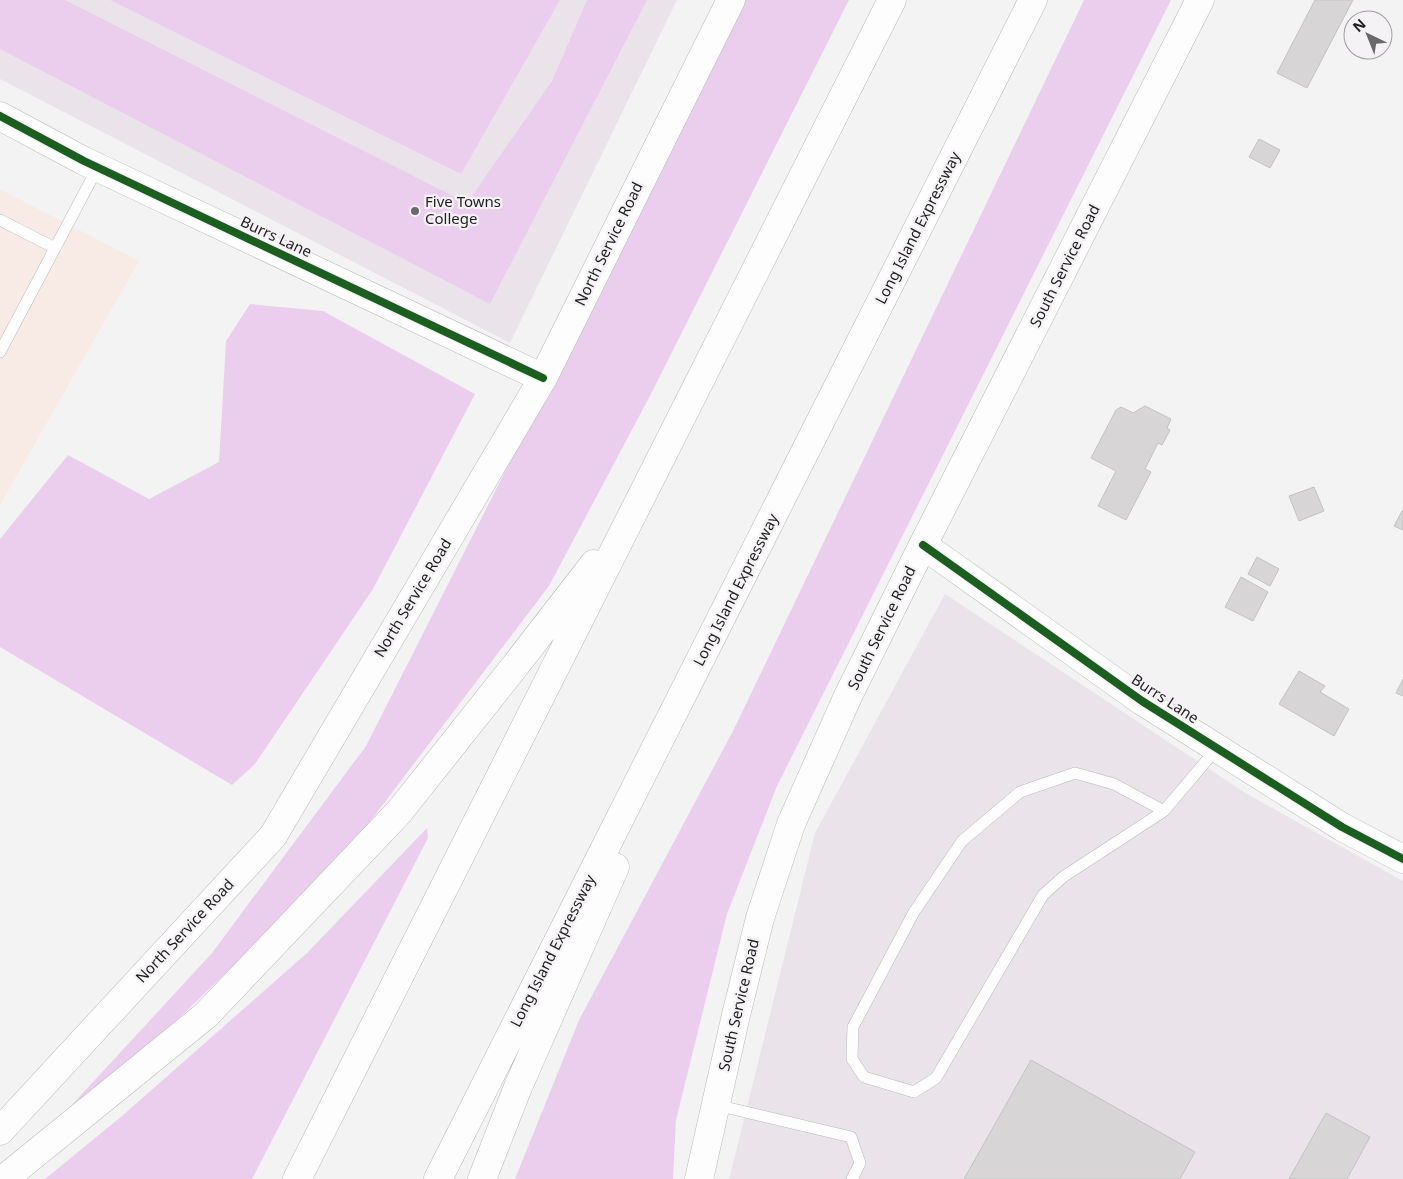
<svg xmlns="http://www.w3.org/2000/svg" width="1403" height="1179" viewBox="0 0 1403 1179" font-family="'Noto Sans',sans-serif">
	<rect width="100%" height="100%" fill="#f4f3f4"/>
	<path fill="#eae4ea" d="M0,0H677L510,343L0,79Z
		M945,594L1247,794L1403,881V1179H729L815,833Z"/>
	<path fill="#f8ebe5" d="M0,189L139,261L0,505Z"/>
	<path fill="#ebceee" d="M0,0H65L467,203L552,81L587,0H647L490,304L0,49Z
		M110,0H560L461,174Z
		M744,0H849L652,392L549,586L334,869L149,1047L69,1108L212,953L366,746Z
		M1084,0H1171L777,786L727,914L676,1120L673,1179H515L579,1020L734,729Z
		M250,304L323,311L475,394L373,589L255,764L232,785L0,647V539L68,455L149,499L219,462L226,341Z
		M427,828L428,838L252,1179H45L122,1116L307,953Z"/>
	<path fill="#d7d5d6" stroke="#c3c2c2" d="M1315,0H1353L1307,88L1277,73Z
		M1259,139L1280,150L1270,168L1249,157Z
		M1145,406L1171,419L1167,428L1170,430L1162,445L1158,443L1145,469L1151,472L1126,520L1098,506L1116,471L1091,458L1116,410L1121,407L1133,413Z
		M1314,487L1324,511L1299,521L1289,496Z
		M1402,511H1403V530L1394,526Z
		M1257,557L1279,569L1270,586L1248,574Z
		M1241,577L1268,592L1253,621L1225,607Z
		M1299,671L1325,686L1320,692L1349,709L1334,736L1279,704Z
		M1403,679V696L1396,693Z
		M1031,1060L1195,1152L1180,1179H964Z
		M1326,1113L1370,1137L1347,1179H1289Z"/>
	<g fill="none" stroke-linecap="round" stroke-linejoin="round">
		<defs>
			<path id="service" d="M0,220L55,248
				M0,352L98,167
				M1164,811L1114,784L1075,773L1020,792L962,841L914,912L853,1027L852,1059L864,1077L914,1092L936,1078L1043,895L1063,877L1164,811L1217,748
				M716,1105L851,1137L860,1163L852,1179"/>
			<path id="tertiary" d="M0,116L84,161L543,378
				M923,545L1142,701L1342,827L1403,859"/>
			<path id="secondary" d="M0,1131L273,836L543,378L731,0
				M699,1179L736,1015L760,918L791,824L848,696L923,545L1200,0"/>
			<path id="motorway" d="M4,1179L206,1015L399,812L515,666L594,564
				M297,1179L892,0
				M438,1179L1033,0
				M482,1179L518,1087L615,867"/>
		</defs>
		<use href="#service" stroke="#bab9ba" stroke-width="12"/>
		<use href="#tertiary" stroke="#bab9ba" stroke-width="29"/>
		<use href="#secondary" stroke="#bab9ba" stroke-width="29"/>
		<use href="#motorway" stroke="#bab9ba" stroke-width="29"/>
		<use href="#service" stroke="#fdfdfd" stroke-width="11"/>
		<use href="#tertiary" stroke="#fdfdfd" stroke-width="28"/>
		<use href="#secondary" stroke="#fdfdfd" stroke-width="28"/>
		<use href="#motorway" stroke="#fdfdfd" stroke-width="28"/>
		<defs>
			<path id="cycleway" d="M0,116L84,161L543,378
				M923,545L1142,701L1342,827L1403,859"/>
		</defs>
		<use href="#cycleway" stroke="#f5f2f5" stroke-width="11"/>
		<use href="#cycleway" stroke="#1b5e20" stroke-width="8"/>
	</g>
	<circle fill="#69686a" stroke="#f5f2f5" stroke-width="2" cx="415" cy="211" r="5"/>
	<g text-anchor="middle" stroke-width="4.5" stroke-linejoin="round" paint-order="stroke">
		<g font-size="15" fill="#1e1d1f" stroke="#f5f2f5" text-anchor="start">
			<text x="425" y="207">Five Towns<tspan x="425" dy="17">College</tspan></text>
		</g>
		<g font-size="15" fill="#1e1d1f" stroke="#f5f2f5">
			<text transform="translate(918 228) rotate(-63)" y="5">Long Island Expressway</text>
			<text transform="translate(276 237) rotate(25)" y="5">Burrs Lane</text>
			<text transform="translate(609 244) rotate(-64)" y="5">North Service Road</text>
			<text transform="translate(1065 266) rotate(-63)" y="5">South Service Road</text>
			<text transform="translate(736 590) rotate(-63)" y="5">Long Island Expressway</text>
			<text transform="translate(413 598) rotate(-59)" y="5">North Service Road</text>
			<text transform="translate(882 628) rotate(-64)" y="5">South Service Road</text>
			<text transform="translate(1165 699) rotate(33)" y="5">Burrs Lane</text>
			<text transform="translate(185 931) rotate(-47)" y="5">North Service Road</text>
			<text transform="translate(553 951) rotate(-63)" y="5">Long Island Expressway</text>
			<text transform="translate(739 1005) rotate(-77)" y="5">South Service Road</text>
		</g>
	</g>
	<g transform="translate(1368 35) rotate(317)"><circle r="24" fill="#f5f2f5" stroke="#9f9d9f"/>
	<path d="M0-4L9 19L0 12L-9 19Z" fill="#69686a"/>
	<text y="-8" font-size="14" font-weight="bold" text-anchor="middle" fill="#1e1d1f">N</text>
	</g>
</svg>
